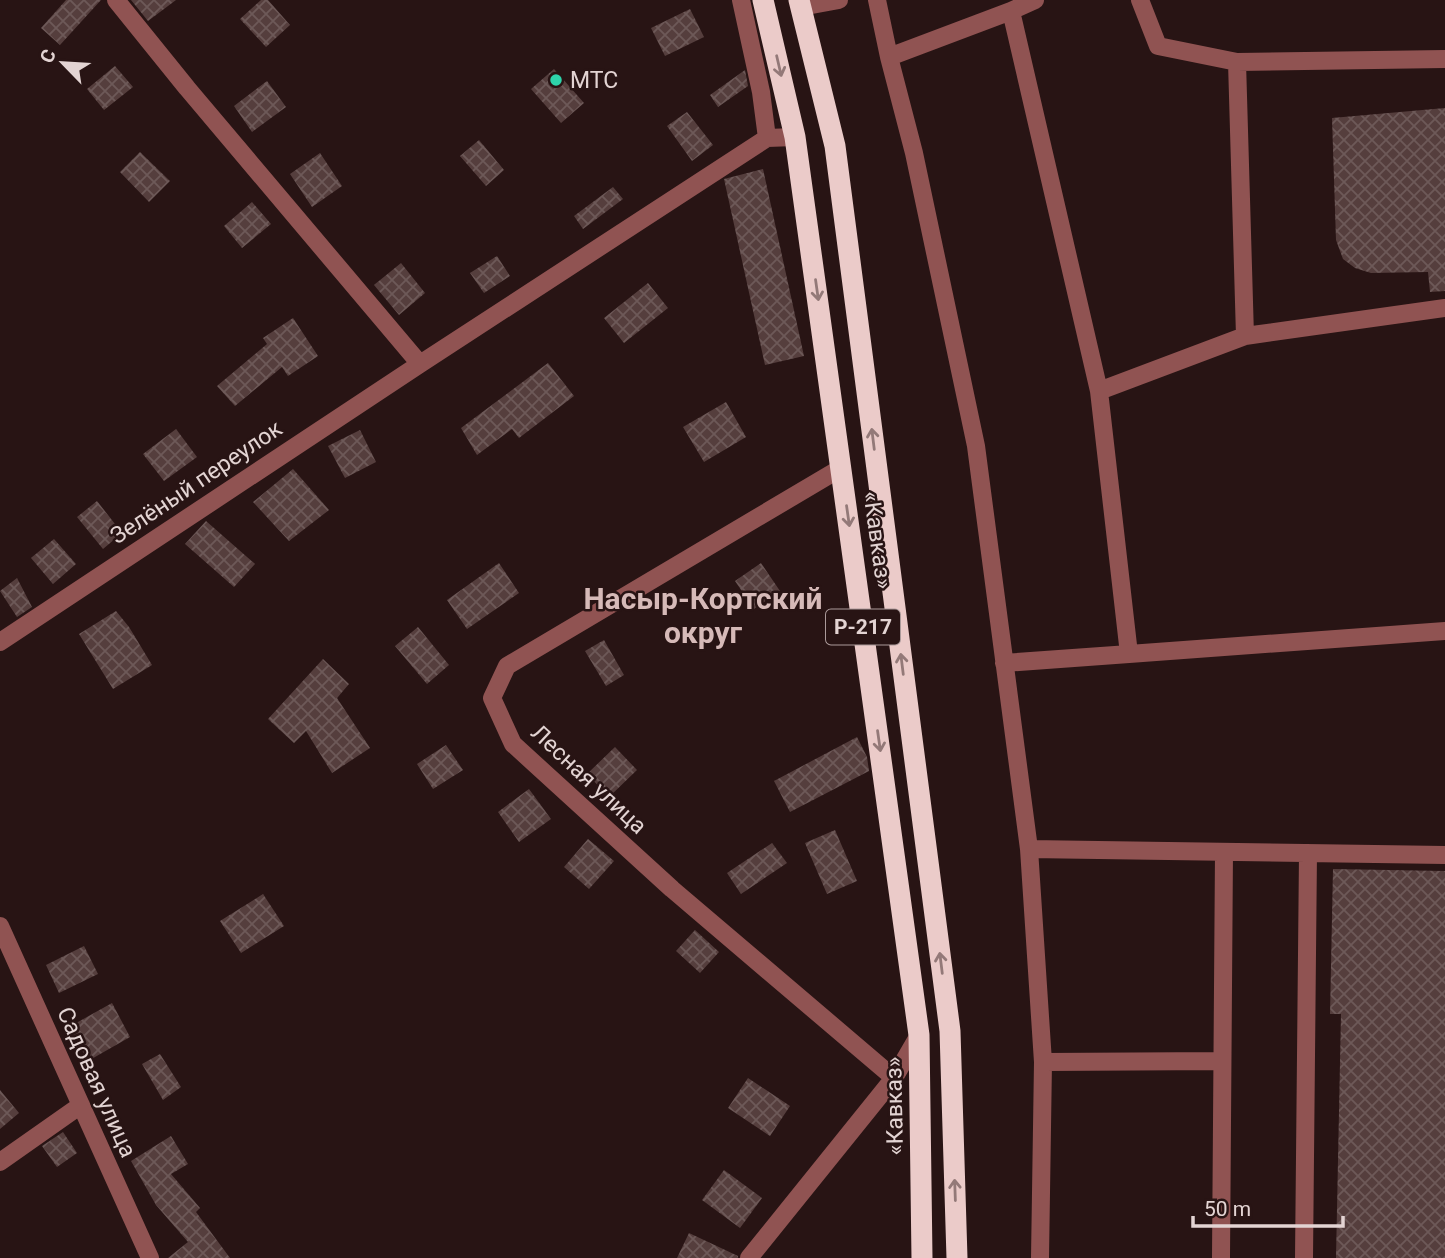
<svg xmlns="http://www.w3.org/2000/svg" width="1445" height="1258" viewBox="0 0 1445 1258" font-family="Roboto,sans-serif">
	<defs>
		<pattern id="building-cross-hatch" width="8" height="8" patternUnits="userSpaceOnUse" patternTransform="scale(1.75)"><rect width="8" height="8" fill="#553e3d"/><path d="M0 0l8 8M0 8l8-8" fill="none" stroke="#6d5958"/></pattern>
	</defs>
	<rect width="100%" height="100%" fill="#281414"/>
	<path fill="url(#building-cross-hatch)" d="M66,0H101L60,45L41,28Z
		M131,0H176L148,21Z
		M261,0H268L290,25L266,47L240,19Z
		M690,9L704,37L665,56L651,28Z
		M115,66L133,87L104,110L87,89Z
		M554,69L584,103L561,123L531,89Z
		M745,70L748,86L718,107L710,95Z
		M267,81L286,107L252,132L234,106Z
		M1445,108V291L1430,292L1428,272L1371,273L1355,268L1343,259L1336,240L1332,118Z
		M687,112L713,145L692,161L667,126Z
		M479,140L504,170L486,186L460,156Z
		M140,152L170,181L149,202L120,172Z
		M320,153L342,186L312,207L290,174Z
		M763,169L804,356L765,365L724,179Z
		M613,187L623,199L583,229L574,216Z
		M252,202L271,224L242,248L224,226Z
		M497,256L510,276L484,293L470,273Z
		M401,263L425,293L399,315L374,285Z
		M648,283L668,308L624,343L604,318Z
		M293,318L318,356L288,376L282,367L235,406L217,386L267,344L263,338Z
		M548,363L574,396L519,438L512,429L477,455L461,428Z
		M726,402L746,437L704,462L683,427Z
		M176,429L197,457L164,481L143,454Z
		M360,430L376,462L345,478L328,446Z
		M293,469L329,510L289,541L253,502Z
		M97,501L122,533L103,549L77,517Z
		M206,521L255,564L234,587L185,544Z
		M54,539L76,564L53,584L31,558Z
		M499,563L519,593L467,629L447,600Z
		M761,563L780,591L754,609L735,581Z
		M17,578L32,607L17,617L0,591Z
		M116,611L129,627L152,665L113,689L79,634Z
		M418,627L449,665L427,684L395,646Z
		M604,640L624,675L606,686L585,651Z
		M323,659L349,684L337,698L370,748L332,773L306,731L294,743L268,719Z
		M857,737L867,757L869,771L790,812L774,781Z
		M446,745L463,770L433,789L417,764Z
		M615,747L637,770L609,797L587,774Z
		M529,789L551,819L519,842L498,812Z
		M835,830L857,881L827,894L805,843Z
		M588,839L614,861L589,889L564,867Z
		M772,843L787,863L741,894L727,873Z
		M1333,869L1445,871V1258H1336L1341,1014H1330Z
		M263,894L284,926L241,953L220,921Z
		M695,930L719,952L700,973L676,951Z
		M84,946L98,974L59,993L46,965Z
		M112,1003L130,1037L88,1061L69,1027Z
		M160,1054L181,1087L163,1100L142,1064Z
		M748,1078L790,1106L770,1136L728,1108Z
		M0,1090L19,1113L0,1129Z
		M63,1132L77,1153L57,1167L42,1146Z
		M171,1136L188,1164L171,1174L200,1208L196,1212L230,1258H168L188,1242L156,1205L131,1161Z
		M724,1170L762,1198L740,1228L702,1200Z
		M689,1233L738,1256V1258H677Z"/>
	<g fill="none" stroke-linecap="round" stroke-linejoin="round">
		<path stroke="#905352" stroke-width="18" d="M116,0L187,88L420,364
			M741,0L761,92L767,138
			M877,0L889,57L914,153L976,446L1029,849L1043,1062L1040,1258
			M1140,0L1158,46L1237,62L1445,59
			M801,7L839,0
			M1011,11L1099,391L1129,654L1445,631
			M889,57L1011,11L1035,0
			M1237,62L1245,336
			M1099,391L1245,336L1445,308
			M841,468L507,666L492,698L513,744L672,889L894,1078
			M0,642L420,364L767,138L795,137
			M1004,663L1129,654
			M1029,849L1445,855
			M0,926L150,1258
			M1043,1062L1222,1061
			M0,1162L81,1105
			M749,1258L894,1078L919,1035
			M1221,1258L1224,852
			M1304,1258L1308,853"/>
		<path stroke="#ebcbc9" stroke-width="21" d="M763,0L795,137L919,1035L922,1258
			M799,0L835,146L950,1031L957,1258"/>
	</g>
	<defs><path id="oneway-shaft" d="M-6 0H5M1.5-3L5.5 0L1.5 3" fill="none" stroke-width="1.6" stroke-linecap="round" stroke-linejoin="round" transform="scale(1.75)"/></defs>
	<g stroke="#937978">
		<use href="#oneway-shaft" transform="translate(779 66) rotate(77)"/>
		<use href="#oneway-shaft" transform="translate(817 290) rotate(82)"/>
		<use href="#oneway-shaft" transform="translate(873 439) rotate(-97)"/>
		<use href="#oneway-shaft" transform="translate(848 516) rotate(82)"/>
		<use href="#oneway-shaft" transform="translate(902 664) rotate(-97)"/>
		<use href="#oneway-shaft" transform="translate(879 741) rotate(82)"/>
		<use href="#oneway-shaft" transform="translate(941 963) rotate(-97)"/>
		<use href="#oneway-shaft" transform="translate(955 1190) rotate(-92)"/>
	</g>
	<circle fill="#2ed4ab" stroke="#281414" stroke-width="2.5" cx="556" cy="80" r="7"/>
	<g text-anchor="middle" stroke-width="5" stroke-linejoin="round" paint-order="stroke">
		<rect fill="#281414" stroke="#ab9a9a" stroke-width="2" x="826" y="609.5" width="74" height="35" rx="5"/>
		<g font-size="21" font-weight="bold" fill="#e3d4d3">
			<text x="863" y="634">Р-217</text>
		</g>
		<g font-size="23" fill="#e3d4d3" stroke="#281414" text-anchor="start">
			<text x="570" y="88">МТС</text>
		</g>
		<g font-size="23" fill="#e3d4d3" stroke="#281414">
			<text transform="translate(196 482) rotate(-34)" y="8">Зелёный переулок</text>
			<text transform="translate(878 540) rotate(82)" y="8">«Кавказ»</text>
			<text transform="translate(589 779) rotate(43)" y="8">Лесная улица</text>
			<text transform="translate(97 1082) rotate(66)" y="8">Садовая улица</text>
			<text transform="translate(894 1106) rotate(-91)" y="8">«Кавказ»</text>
		</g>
		<g font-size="30" font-weight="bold" fill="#d6bab8" stroke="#281414">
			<text x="703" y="609">Насыр-Кортский<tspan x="703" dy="34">округ</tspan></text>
		</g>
	</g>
	<g transform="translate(63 63) rotate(295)" stroke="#281414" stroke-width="5" paint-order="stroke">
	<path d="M0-5L12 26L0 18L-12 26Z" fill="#e3d4d3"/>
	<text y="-10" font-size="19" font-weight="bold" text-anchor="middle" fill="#e3d4d3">С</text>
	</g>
	<path d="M1193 1216v10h150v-10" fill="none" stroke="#e3d4d3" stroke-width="3.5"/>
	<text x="1204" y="1216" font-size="21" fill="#e3d4d3" stroke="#281414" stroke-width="5" paint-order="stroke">50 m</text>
</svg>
